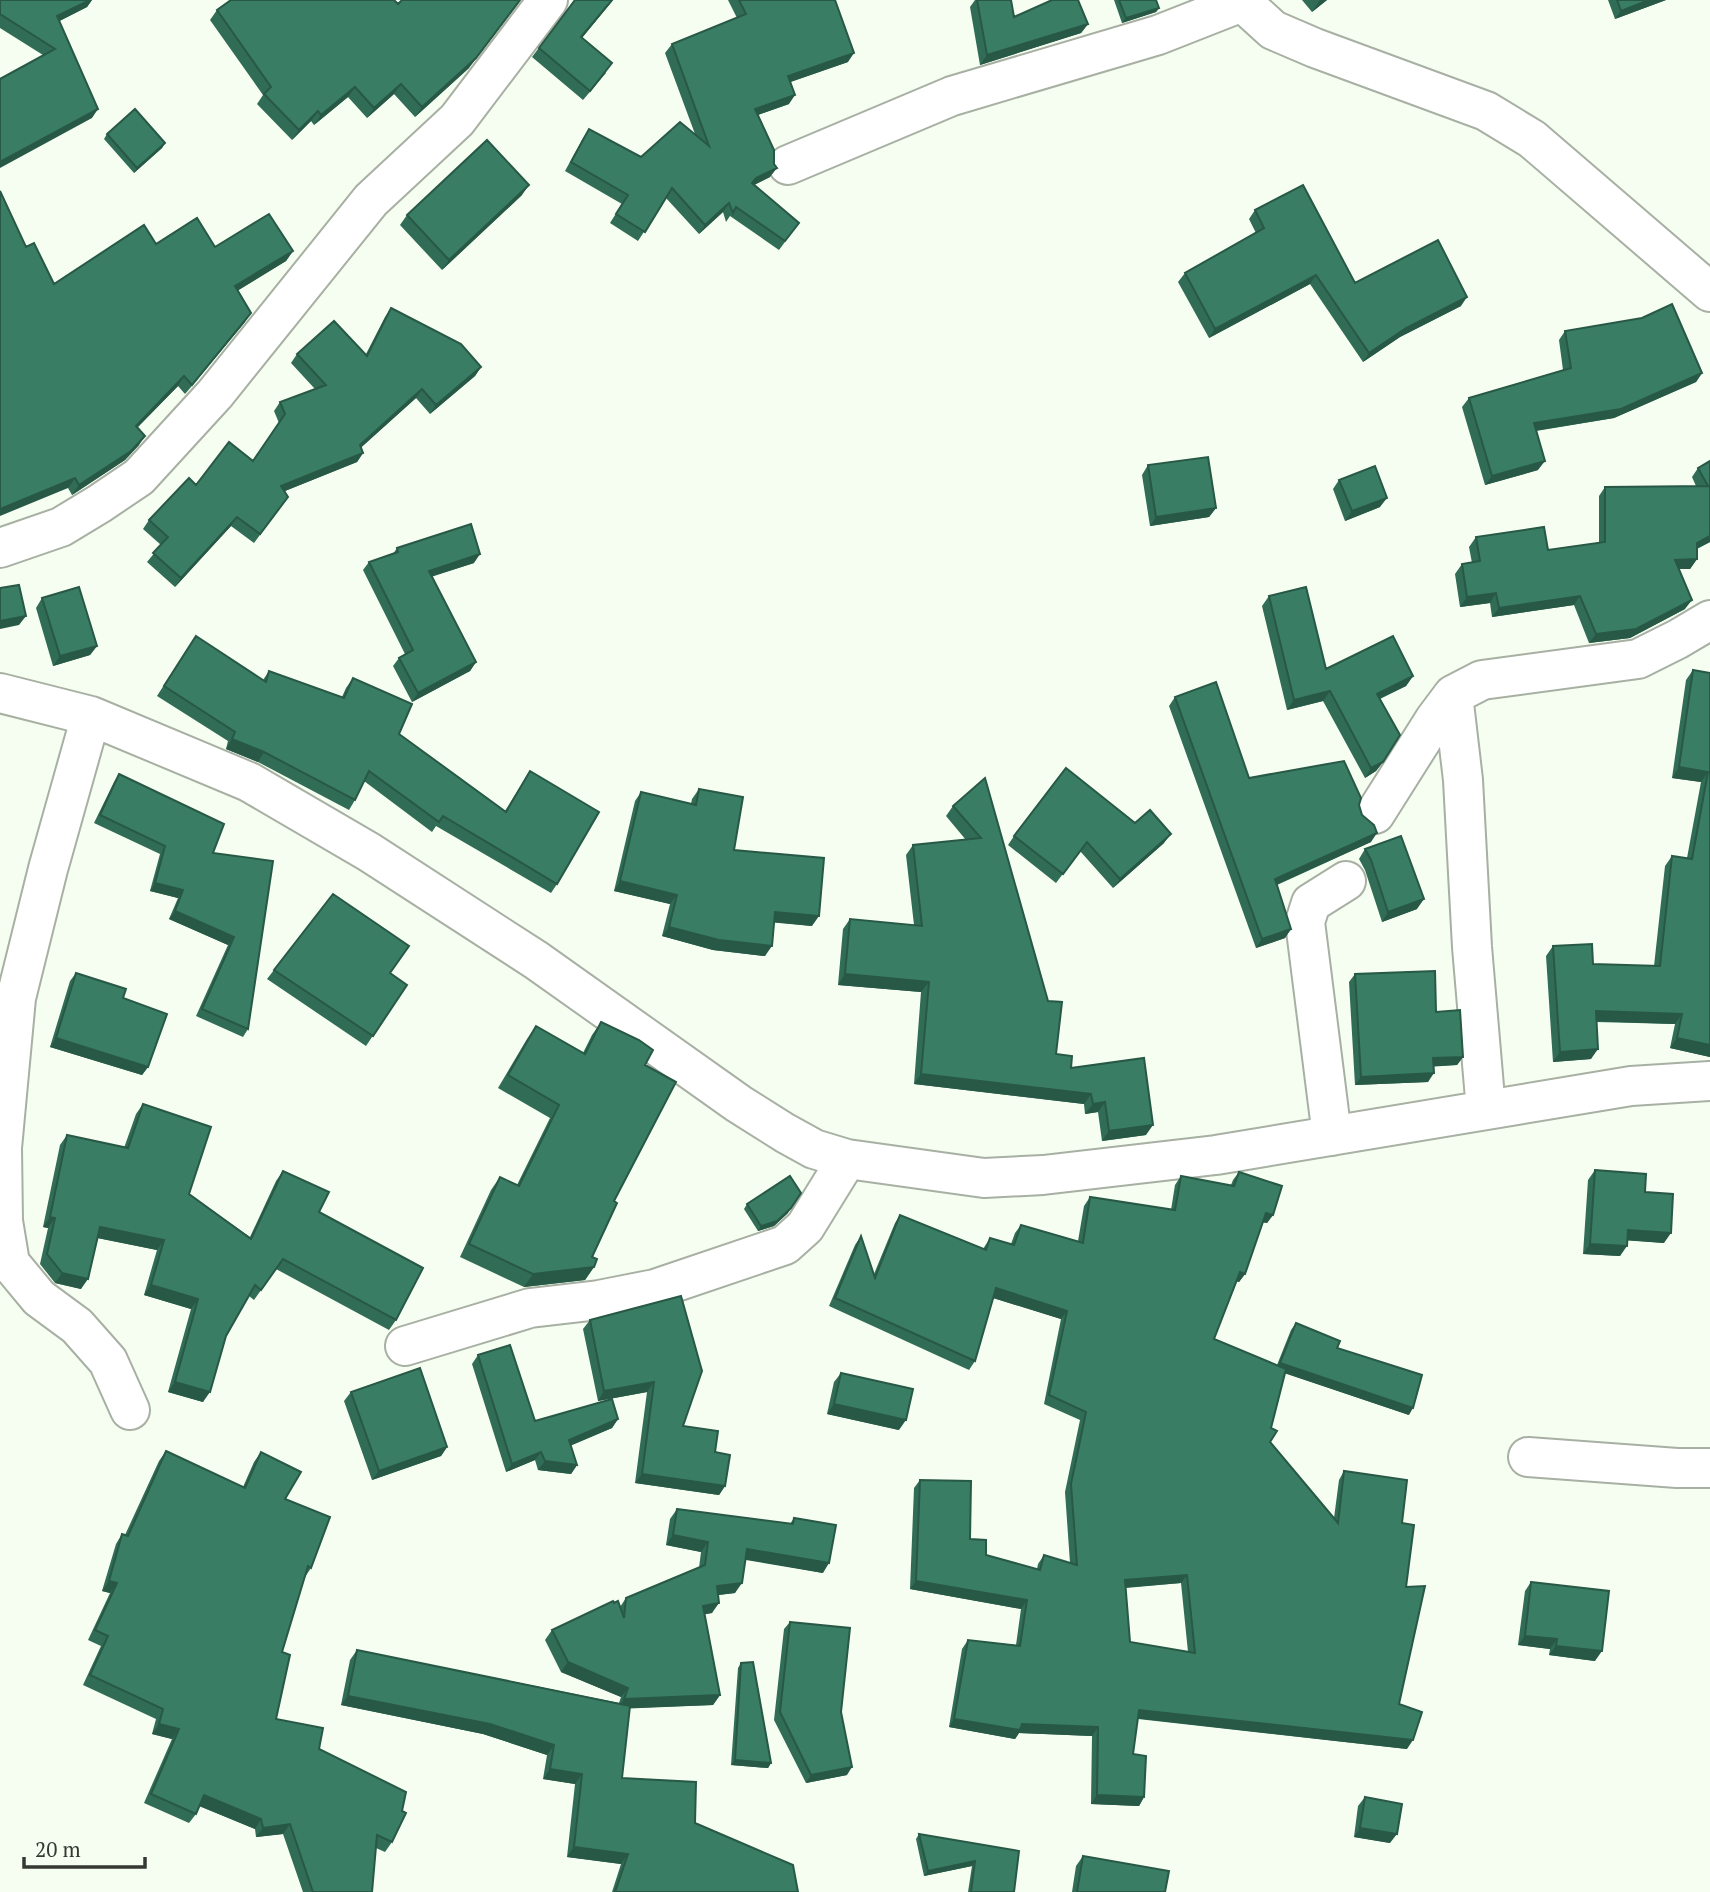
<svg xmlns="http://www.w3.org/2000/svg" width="1710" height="1892" viewBox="0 0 1710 1892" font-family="'PT Serif',serif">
	<rect width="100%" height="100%" fill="#f5fef1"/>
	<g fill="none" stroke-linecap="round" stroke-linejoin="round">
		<defs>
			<path id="street" d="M1240,0L1273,30L1315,48L1486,111L1532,139L1710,292
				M788,165L952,96L1158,35L1242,2
				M0,548L61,527L99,504L139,477L215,394L371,200L457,120L548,0
				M0,693L91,716L249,782L369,852L536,960L739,1104L785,1133L814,1149L847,1159L984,1178L1043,1175L1216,1155L1631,1086L1710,1081
				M1453,695L1463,780L1472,947L1486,1110
				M91,716L48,869L16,998L2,1148L3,1221L10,1263L39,1298L77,1326L108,1361L130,1410
				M1375,814L1435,719L1453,695L1482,680L1638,659L1678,639L1710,620
				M1332,1136L1305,922L1311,903L1346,881
				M405,1346L530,1308L599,1300L655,1289L785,1245L805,1227L847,1159
				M1528,1457L1677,1468H1710"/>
		</defs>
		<use href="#street" stroke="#a7b0a3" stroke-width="42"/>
		<use href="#street" stroke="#fff" stroke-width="38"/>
	</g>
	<path fill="#316c56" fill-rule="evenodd" d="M0,0H92L87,7L59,21L92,118L43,55L0,28Z
		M575,0H613L582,38L606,73L583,100L532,57Z
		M728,0H835L848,62L790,82L789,104L758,115L770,177L754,185L799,223L779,250L730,216L726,222L723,212L699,234L666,198L638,241L610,223L622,204L565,171L583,138L589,129L641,157L695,134L665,53L672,44L737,18Z
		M975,0H977L1014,17L1088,24L1081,33L980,65L970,7Z
		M1114,0H1156L1159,8L1156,12L1122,23Z
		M1302,0H1327L1312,12Z
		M1608,0H1666L1615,19Z
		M217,10L469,68L415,117L394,94L367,118L348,97L314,125L311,121L292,140L257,104L263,95L210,20Z
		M107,134L165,143L162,148L134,173L104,139Z
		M522,195L442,270L400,225L407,215Z
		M1255,210L1355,283L1461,306L1400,337L1363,362L1310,284L1209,338L1178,282L1185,273L1256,233L1249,219Z
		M156,244L293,251L286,261L238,290L245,322L185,394L178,386L137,428L139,445L125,460L72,495L68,488L26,247L54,284Z
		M391,308L481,367L475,376L430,414L416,398L361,447L363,453L357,462L285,491L288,497L254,543L231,526L175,587L147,562L161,545L143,529L149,520L196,485L253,461L279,423L274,411L280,402L315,389L291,363L297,354H366L385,317Z
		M1565,331L1702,373L1696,382L1614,418L1536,431L1538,470L1485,485L1462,407L1469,398L1563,370L1559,340Z
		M1710,461V542L1697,549V559L1690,569H1679L1685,609L1630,638L1589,643L1574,605L1492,617L1490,603L1460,607L1455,574L1462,564L1472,563L1469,547L1476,537L1548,550L1599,543V496L1605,487L1696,486L1692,477L1698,468Z
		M1148,465L1216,508L1209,517L1150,526L1142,475Z
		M1339,480L1380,507L1345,521L1333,489Z
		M397,548L474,563L431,577L476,662L470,671L412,702L393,666L399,658L405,654L363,570L369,562L393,554Z
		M1269,596L1326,669L1413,676L1406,686L1380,699L1383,762L1376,771L1365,778L1323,701L1287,710L1262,606Z
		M42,598L97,646L90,655L53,666L36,608Z
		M189,646L263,680L269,671L342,697L346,688L353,678L399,734L505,811L530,771L557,884L551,893L436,826L432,832L364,781L355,800L349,810L258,762L226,749L228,741L157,696Z
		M1693,670L1710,673V1057L1670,1048L1675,1024L1596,1022L1591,1059L1553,1062L1546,956L1553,946L1593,964L1654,966L1665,866L1672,856L1687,858L1701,782L1672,778L1686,680Z
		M1175,697L1249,778L1359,805L1371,842L1277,885L1291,929L1285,938L1256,948L1169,706Z
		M119,774L213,853L273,861L248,1029L243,1037L196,1016L228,945L169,919L178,898L150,891L160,854L94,823L114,782Z
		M985,778L1056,1054L1071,1068L1146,1135L1102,1141L1098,1112L1085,1114L1084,1104L914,1084L921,992L838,985L843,929L850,919L914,925L906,855L913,845L966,840L946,816L953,806Z
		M699,789L734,850L812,926L774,922L765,956L713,950L662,936L670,904L614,891L635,801L641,792L691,804L692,799Z
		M1135,823L1164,843L1113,888L1080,851L1056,883L1008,845L1014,836Z
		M1365,849L1417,909L1382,922L1365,870L1359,859Z
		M274,970L390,973L407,985L366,1046L267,979Z
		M76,973L123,998L148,1067L142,1075L50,1047L70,981Z
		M1355,974L1436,1012L1463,1057L1457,1065L1433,1066L1428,1082L1355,1085L1349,982Z
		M601,1022L645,1065L614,1201L592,1257L594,1267L585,1280L524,1287L460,1257L491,1190L500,1177L517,1185L550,1118L498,1088L527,1039L536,1026L583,1053L592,1035Z
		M143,1104L189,1194L250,1237L276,1181L283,1171L319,1212L396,1320L389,1330L276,1269L254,1300L249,1296L226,1336L203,1402L168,1392L191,1309L144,1295L157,1250L97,1238L81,1289L55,1283L40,1264L48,1228L43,1227L60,1145L67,1135L124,1148L136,1114Z
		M1595,1170L1645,1192L1664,1243L1627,1240L1620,1256L1583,1254L1588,1180Z
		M1239,1172L1273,1215L1267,1223L1263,1222L1245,1274L1239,1282L1237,1281L1214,1339L1277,1365L1291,1330L1296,1323L1337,1348L1409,1415L1285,1373L1271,1428L1270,1442L1334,1518L1339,1480L1344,1471L1402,1523L1406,1587L1399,1704L1407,1749L1138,1719L1133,1754L1144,1797L1139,1806L1091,1804L1092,1736L1019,1733L1015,1739L949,1727L962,1649L968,1640L1016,1645L1021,1609L910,1589L914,1488L920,1480L970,1539L986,1555L1037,1569L1038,1564L1044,1555L1070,1563L1065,1492L1080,1420L1044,1404L1061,1319L993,1298L975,1361L969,1370L829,1306L855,1245L861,1236L874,1274L895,1223L900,1215L983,1249L990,1238L1011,1244L1015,1233L1021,1225L1078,1241L1084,1206L1090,1197L1171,1210L1175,1185L1181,1176L1231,1185L1233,1180ZM1181,1583L1188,1652L1130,1642L1126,1588Z
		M747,1204L788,1213L774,1226L758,1231L744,1209Z
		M681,1296L683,1426L715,1452L725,1486L719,1495L635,1483L647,1392L598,1401L583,1329L590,1320Z
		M478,1355L535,1421L618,1419L612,1428L571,1445L577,1465L571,1474L538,1470L535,1460L506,1472L472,1364Z
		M841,1373L899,1430L827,1414L834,1382Z
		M351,1392L447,1447L441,1456L372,1480L344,1401Z
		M166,1451L243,1487L254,1462L261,1452L285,1499L311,1568L305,1577L282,1652L276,1719L319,1749L392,1842L385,1852L376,1848L372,1892H303L283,1834L256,1837L255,1829L199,1806L196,1814L189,1823L144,1803L172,1739L152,1734L156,1719L83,1685L101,1646L88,1640L110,1593L102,1591L116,1544L122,1534L125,1535L159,1461Z
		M677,1509L790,1524L794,1518L823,1573L745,1559L735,1593L718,1595L712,1613L704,1614L720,1695L713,1705L629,1708L622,1778L695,1823L798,1892H612L621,1864L567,1857L575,1784L543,1779L547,1755L483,1734L341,1705L350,1660L357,1650L619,1703L621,1697L561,1672L545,1640L552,1630L614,1603L620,1607L626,1598L699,1568L701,1552L666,1545L670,1519Z
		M1531,1582L1595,1661L1549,1655L1550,1649L1518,1645L1525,1591Z
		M790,1622L841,1712L847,1775L806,1783L774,1720L784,1629Z
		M741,1663L771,1763L768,1768L731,1765L738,1668Z
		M1365,1797L1390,1843L1354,1837L1358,1806Z
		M919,1834L1019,1851L1014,1892H968L972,1866L924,1876L916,1839Z
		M1083,1856L1165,1892H1072L1076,1866Z"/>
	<path fill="#285846" d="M90,0H92L87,7L50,26L57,16Z
		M521,0L469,68L415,117L422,107Z
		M612,0H613L575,46L581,37Z
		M1320,0H1327L1312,12Z
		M1649,0H1666L1615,19L1621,11Z
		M1159,8L1156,12L1122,23L1126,18Z
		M1088,24L1081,33L980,65L987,55Z
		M854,53L848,62L782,85L788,76Z
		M401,84L394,94L367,118L374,108Z
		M355,87L348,97L314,125L321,115Z
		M795,95L789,104L749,118L755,109Z
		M98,109L92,118L0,168V162Z
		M318,111L311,121L292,140L299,130Z
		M165,143L162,148L134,173L137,168Z
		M777,168L770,177L750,187L756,178Z
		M529,185L522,195L442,270L449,260Z
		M729,203L723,212L699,234L705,225Z
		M293,251L286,261L229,296L235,286Z
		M1316,275L1310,284L1209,338L1215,329Z
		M1467,297L1461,306L1400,337L1363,362L1369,353L1406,328Z
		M251,313L245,322L185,394L192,385Z
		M481,367L475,376L430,414L436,405Z
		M1702,373L1696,382L1614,418L1527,432L1534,423Z
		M184,376L178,386L129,436L136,426Z
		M422,389L416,398L354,454L360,445Z
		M145,436L139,445L125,460L72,495L79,485Z
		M363,453L357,462L275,495L281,486Z
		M1545,461L1538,470L1485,485L1492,476Z
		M75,478L68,488L0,516V509Z
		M1387,498L1380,507L1345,521L1352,511Z
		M1216,508L1209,517L1150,526L1156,517Z
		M237,517L231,526L175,587L181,578Z
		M1710,536V542L1690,552L1697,543Z
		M480,554L474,563L423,579L429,571Z
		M1697,559L1690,569H1669L1675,560Z
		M1496,593L1490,603L1460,607L1467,597Z
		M1580,596L1574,605L1492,617L1499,608Z
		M1692,600L1685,609L1630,638L1589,643L1596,634Z
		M26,616L19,625L0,629V621Z
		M97,646L90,655L53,666L60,656Z
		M476,662L470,671L412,702L418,693Z
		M1413,676L1406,686L1370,703L1377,694Z
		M1330,691L1323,701L1287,710L1294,700Z
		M232,739L264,752L258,762L226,749Z
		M1383,762L1376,771L1365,778L1371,768Z
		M1679,767L1708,772L1701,782L1672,778Z
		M1377,833L1371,842L1269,888L1275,879Z
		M1171,834L1164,843L1113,888L1120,879Z
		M620,881L677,895L670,904L614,891Z
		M155,883L183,890L178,898L150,891Z
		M1424,899L1417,909L1382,922L1388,912Z
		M175,911L234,937L228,945L169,919Z
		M775,912L819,916L812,926L768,922Z
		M669,927L772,946L765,956L713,950L662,936Z
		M1291,929L1285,938L1256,948L1262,939Z
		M845,974L929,982L921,992L838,985Z
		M1596,1011L1682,1014L1675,1024L1589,1021Z
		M56,1038L148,1067L142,1075L50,1047Z
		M1677,1038L1710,1045V1057L1670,1048Z
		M1598,1049L1591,1059L1553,1062L1560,1052Z
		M1463,1057L1457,1065L1427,1067L1433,1058Z
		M1434,1073L1428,1082L1355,1085L1361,1077Z
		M921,1074L1091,1094L1084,1104L914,1084Z
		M1105,1102L1098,1112L1085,1114L1093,1104Z
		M1153,1125L1146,1135L1102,1141L1109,1131Z
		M791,1208L788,1213L774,1226L758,1231L761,1226Z
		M1266,1213L1273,1215L1267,1223L1260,1222Z
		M50,1217L55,1218L48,1228L43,1227Z
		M100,1227L164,1240L157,1250L93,1237Z
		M1628,1230L1671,1233L1664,1243L1621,1240Z
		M1590,1244L1627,1246L1620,1256L1583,1254Z
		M594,1267L585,1280L524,1287L533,1274Z
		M1240,1272L1245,1274L1239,1282L1235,1281Z
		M62,1273L88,1279L81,1289L55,1283Z
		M151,1285L198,1299L191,1309L144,1295Z
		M996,1288L1067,1311L1061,1319L990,1297Z
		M1280,1363L1413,1408L1409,1415L1275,1370Z
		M175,1382L210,1392L203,1402L168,1392Z
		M654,1382L647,1392L598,1401L604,1391Z
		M834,1404L906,1420L899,1430L827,1414Z
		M618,1419L612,1428L563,1449L569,1440Z
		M447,1447L441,1456L372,1480L379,1471Z
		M541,1452L535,1460L506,1472L512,1464Z
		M545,1461L577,1465L571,1474L538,1470Z
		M642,1474L725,1486L719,1495L635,1483Z
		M673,1535L708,1542L701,1552L666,1545Z
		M747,1549L829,1563L823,1573L740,1559Z
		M1187,1575L1181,1583L1119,1588L1125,1580Z
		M109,1581L117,1583L110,1593L102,1591Z
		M916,1581L1027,1600L1021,1609L910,1589Z
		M742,1583L735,1593L710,1596L717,1586Z
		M719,1603L712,1613L696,1616L703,1606Z
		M1525,1636L1557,1639L1550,1649L1518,1645Z
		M1556,1646L1602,1651L1595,1661L1549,1655Z
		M568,1662L628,1688L621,1697L561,1672Z
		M720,1695L713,1705L617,1709L624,1699Z
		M348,1696L490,1724L554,1745L547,1755L483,1734L341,1705Z
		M1139,1710L1413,1740L1407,1749L1134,1718Z
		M954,1719L1022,1724L1098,1727L1092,1736L1019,1733L1015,1739L949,1727Z
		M159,1724L179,1729L172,1739L152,1734Z
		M735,1760L771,1763L768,1768L731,1765Z
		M852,1767L847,1775L806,1783L811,1775Z
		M550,1769L582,1774L575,1784L543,1779Z
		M204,1795L261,1819L255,1829L197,1805Z
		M1097,1795L1144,1797L1139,1806L1091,1804Z
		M290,1824L283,1834L256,1837L263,1828Z
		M1360,1828L1397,1834L1390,1843L1354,1837Z
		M574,1847L628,1854L621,1864L567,1857Z
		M975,1861L972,1866L924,1876L928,1871Z"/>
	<path fill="#397e64" stroke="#285846" stroke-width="2" fill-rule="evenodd" d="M0,0H90L57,16L98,109L0,162V79L55,49L0,14Z
		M231,0H394L398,4L402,0H520L476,58L422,107L401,84L374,108L355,87L321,115L318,111L299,130L264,94L271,87L217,10Z
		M575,0H612L581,37L612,63L590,91L539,48Z
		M739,0H835L854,53L788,76L795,95L755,109L774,150V164L777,168L756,178L752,183L799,223L785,241L736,207L733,213L729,203L705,225L672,188L645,232L616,214L628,195L571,162L589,129L641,157L680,122L709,146L672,44L746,14Z
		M977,0H1011L1014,17L1052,0H1078L1088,24L987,55Z
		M1119,0H1156L1159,8L1126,18Z
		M1617,0H1649L1621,11Z
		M135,109L165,143L137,168L107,134Z
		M487,140L529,185L449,260L407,215Z
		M1303,185L1355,283L1438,240L1467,297L1406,328L1369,353L1316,275L1215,329L1185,273L1264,228L1255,210Z
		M0,191L26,247L34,243L54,284L144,225L156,244L197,218L215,247L269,214L293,251L235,286L251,313L192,385L184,376L136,426L145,436L131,451L79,485L75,478L0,509Z
		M1672,304L1702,373L1621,409L1534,423L1545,461L1492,476L1469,398L1571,368L1565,331L1642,318Z
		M391,308L461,344L481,367L436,405L422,389L360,445L363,453L281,486L288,497L260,534L237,517L181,578L153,553L168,537L149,520L189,478L196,485L229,442L253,461L285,414L280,402L326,385L297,354L334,321L367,356Z
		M1208,457L1216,508L1156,517L1148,465Z
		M1710,461V536L1697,543V559L1675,560L1692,600L1636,629L1596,634L1580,596L1499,608L1496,593L1467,597L1462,564L1480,561L1476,537L1544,527L1548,550L1605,542V487L1708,486L1698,468Z
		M1375,466L1387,498L1352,511L1339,480Z
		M471,524L480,554L429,571L476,662L418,693L399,658L413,650L369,562L398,552L397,548Z
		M19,585L26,616L0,621V588Z
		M79,587L97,646L60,656L42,598Z
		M1306,587L1326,669L1393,636L1413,676L1377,694L1400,735L1383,762L1371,768L1330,691L1294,700L1269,596Z
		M196,636L266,682L269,671L344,698L353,678L412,704L399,734L506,812L530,771L599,812L557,884L443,816L439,822L369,771L355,800L264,752L232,739L235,732L164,686Z
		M1693,670L1710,673V1045L1677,1038L1682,1014L1596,1011L1598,1049L1560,1052L1553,946L1592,944L1593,964L1660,966L1672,856L1692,859L1708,772L1679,767Z
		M1216,682L1249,778L1344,761L1361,798L1359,805L1362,815L1374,825L1377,833L1275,879L1291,929L1262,939L1175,697Z
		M1066,768L1135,823L1150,810L1171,834L1120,879L1087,842L1063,874L1014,836Z
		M119,774L224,824L213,853L273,861L248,1029L202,1009L234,937L175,911L183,890L155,883L165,846L100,815Z
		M985,778L1048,1001L1062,1002L1056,1054L1072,1056L1071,1068L1144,1058L1153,1125L1109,1131L1105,1102L1093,1104L1091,1094L921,1074L929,982L845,974L850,919L922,926L913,845L981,838L953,806Z
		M699,789L743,797L734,850L824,858L819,916L775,912L772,946L719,940L669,927L677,895L620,881L641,792L696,805Z
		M1401,836L1424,899L1388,912L1371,860L1365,849Z
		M333,894L409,946L390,973L407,985L373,1036L274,970Z
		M1435,971L1436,1012L1460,1010L1463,1057L1433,1058L1434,1073L1361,1077L1355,974Z
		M76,973L126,989L123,998L167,1014L148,1067L56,1038Z
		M601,1022L639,1040L653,1050L645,1065L676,1082L614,1201L617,1203L592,1257L597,1259L594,1267L533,1274L469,1244L500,1177L519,1186L559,1105L508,1075L536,1026L585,1054Z
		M143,1104L211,1127L189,1194L251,1239L283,1171L329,1192L319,1212L423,1268L396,1320L283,1259L261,1290L255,1285L226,1336L210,1392L175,1382L198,1299L151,1285L164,1240L100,1227L88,1279L62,1273L47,1254L55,1218L50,1217L67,1135L128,1148Z
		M1595,1170L1646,1174L1645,1192L1673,1194L1671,1233L1628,1230L1627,1246L1590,1244Z
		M1239,1172L1282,1186L1273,1215L1266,1213L1245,1274L1240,1272L1214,1339L1286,1369L1271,1428L1277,1431L1270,1442L1338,1523L1344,1471L1407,1480L1402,1523L1414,1525L1406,1587L1425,1586L1399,1704L1422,1712L1413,1740L1139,1710L1133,1754L1146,1756L1144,1797L1097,1795L1098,1727L1022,1724L1020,1730L954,1719L968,1640L1020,1646L1027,1600L916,1581L920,1480L971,1481L970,1539L986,1540V1555L1040,1570L1044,1555L1077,1565L1071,1484L1086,1412L1049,1395L1067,1311L996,1288L975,1361L835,1298L861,1236L875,1278L900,1215L986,1250L990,1238L1014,1245L1021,1225L1083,1243L1090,1197L1175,1210L1181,1176L1234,1186ZM1187,1575L1195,1653L1130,1642L1125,1580Z
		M790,1176L801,1193L791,1208L777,1221L761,1226L747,1204Z
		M681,1296L702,1371L683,1426L718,1431L715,1452L730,1455L725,1486L642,1474L654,1382L604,1391L590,1320Z
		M1296,1323L1340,1341L1337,1348L1422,1375L1413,1408L1280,1363Z
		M510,1345L535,1421L612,1399L618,1419L569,1440L577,1465L545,1461L541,1452L512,1464L478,1355Z
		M420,1368L447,1447L379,1471L351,1392Z
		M841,1373L913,1389L906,1420L834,1404Z
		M166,1451L245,1488L261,1452L301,1472L285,1499L330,1517L311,1568L308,1566L282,1652L290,1655L276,1719L323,1728L319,1749L406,1792L402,1811L406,1813L392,1842L377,1835L372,1892H313L290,1824L263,1828L261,1819L204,1795L196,1814L151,1794L179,1729L159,1724L163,1709L90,1675L108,1636L95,1630L117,1583L109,1581L122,1534L128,1536Z
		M677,1509L793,1524L794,1518L836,1525L829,1563L747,1549L742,1583L717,1586L719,1603L703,1606L720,1695L624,1699L628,1688L568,1662L552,1630L613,1601L614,1603L618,1601L624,1618L626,1598L705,1565L708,1542L673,1535Z
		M1531,1582L1609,1591L1602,1651L1556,1646L1557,1639L1525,1636Z
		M790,1622L850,1628L841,1712L852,1767L811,1775L780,1712Z
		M357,1650L630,1706L622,1778L696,1782L695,1823L793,1865L798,1892H615L628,1854L574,1847L582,1774L550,1769L554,1745L490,1724L348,1696Z
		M753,1662L771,1763L735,1760L741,1663Z
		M1365,1797L1402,1804L1397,1834L1360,1828Z
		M919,1834L1019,1851L1014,1892H971L975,1861L928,1871Z
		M1083,1856L1169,1871L1165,1892H1077Z"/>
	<path d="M24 1857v10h121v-10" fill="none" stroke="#353833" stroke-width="3.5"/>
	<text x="35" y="1857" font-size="21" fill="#353833" stroke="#f5fef1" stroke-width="5" paint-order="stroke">20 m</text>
</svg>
